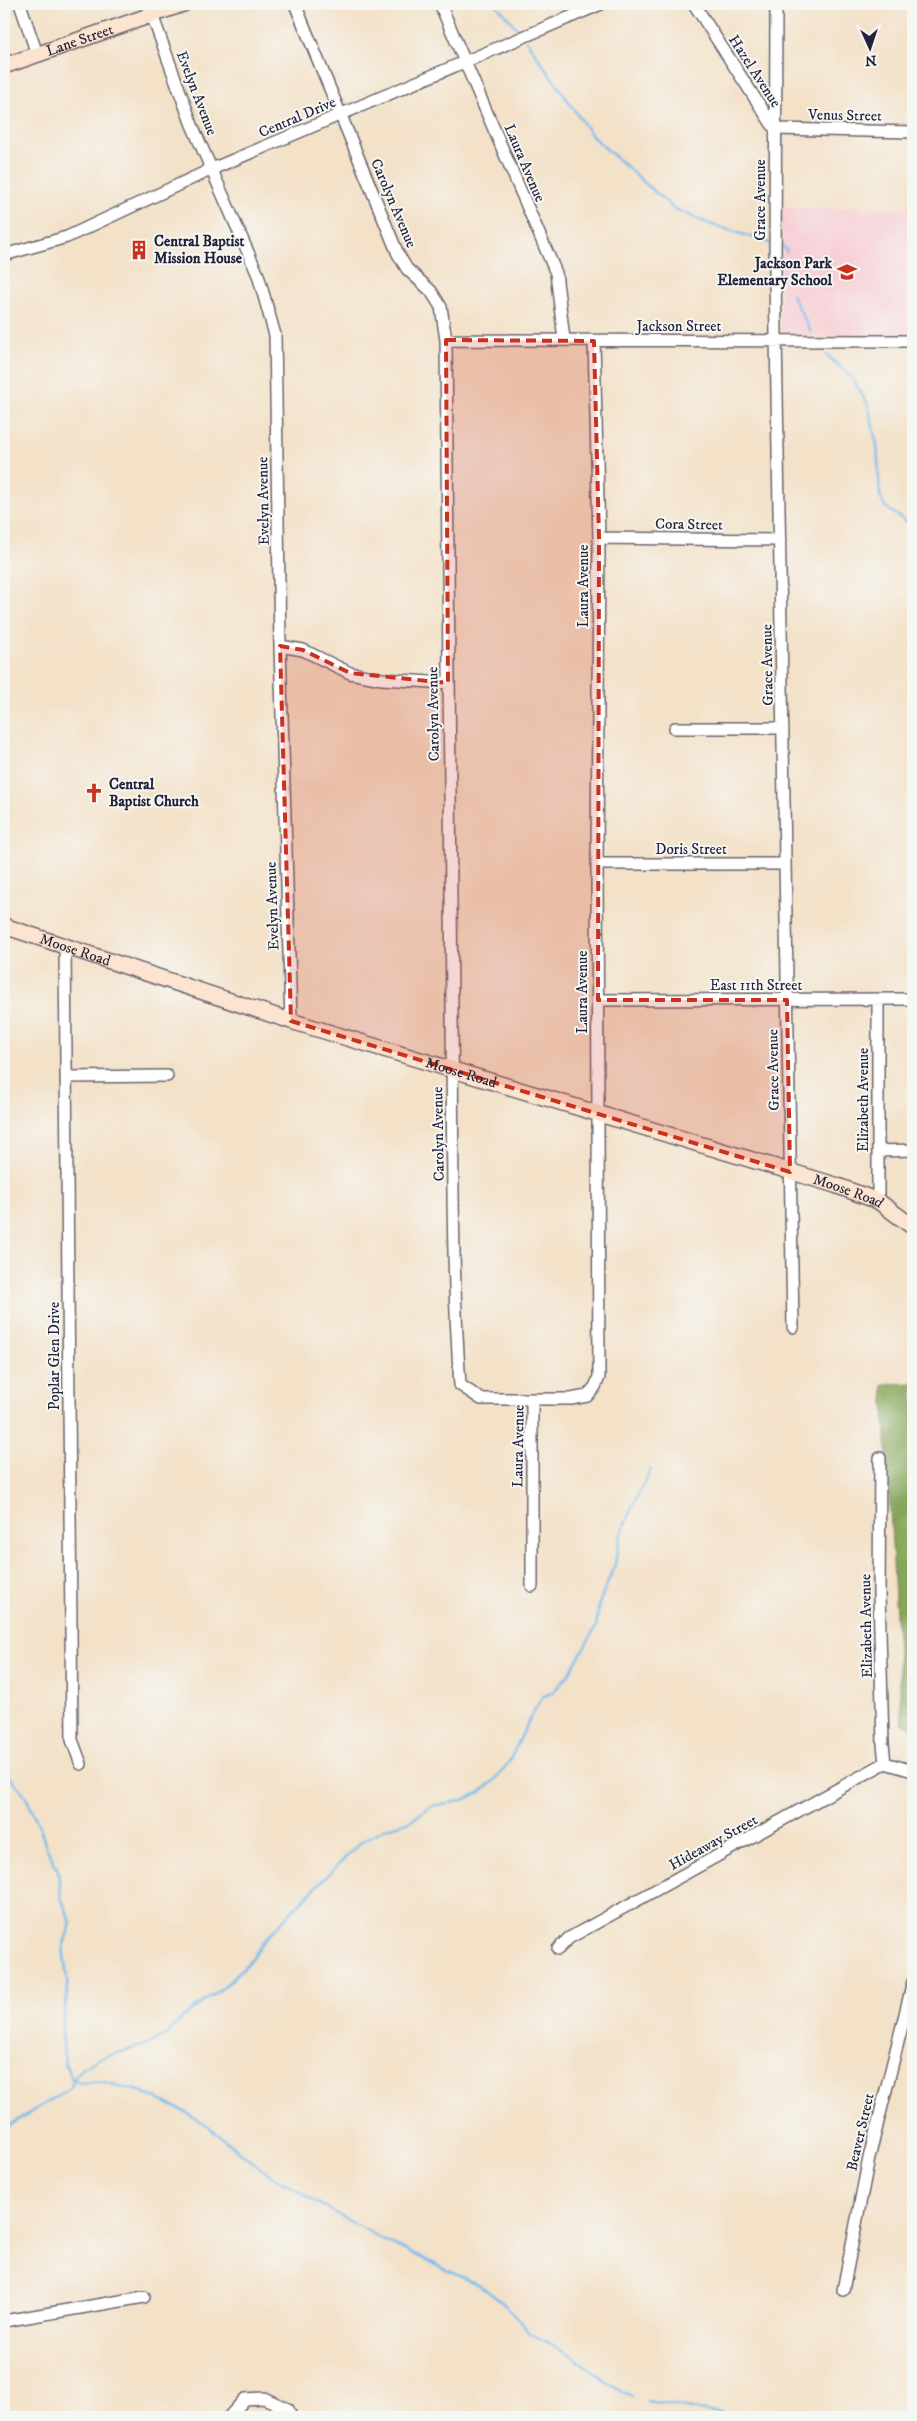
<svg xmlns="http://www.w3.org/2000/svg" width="917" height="2421" viewBox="0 0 917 2421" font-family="'IM FELL DW Pica',serif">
	<rect width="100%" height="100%" fill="#f6f6f2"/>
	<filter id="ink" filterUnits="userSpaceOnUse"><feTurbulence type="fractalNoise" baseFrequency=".02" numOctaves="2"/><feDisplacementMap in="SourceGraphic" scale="10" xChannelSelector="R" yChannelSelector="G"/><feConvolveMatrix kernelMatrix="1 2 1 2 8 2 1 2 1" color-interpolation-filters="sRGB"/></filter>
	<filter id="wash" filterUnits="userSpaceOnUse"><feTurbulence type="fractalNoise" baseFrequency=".0096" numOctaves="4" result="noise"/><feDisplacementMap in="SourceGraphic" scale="20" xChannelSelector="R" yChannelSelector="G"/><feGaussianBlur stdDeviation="1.12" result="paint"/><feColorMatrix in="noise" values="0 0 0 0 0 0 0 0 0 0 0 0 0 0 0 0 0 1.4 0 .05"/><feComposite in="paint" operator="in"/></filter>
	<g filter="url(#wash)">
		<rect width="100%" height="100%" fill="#f3e1c8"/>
		<path fill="#f7cfd5" d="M781,208H913V336H781Z"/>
		<path fill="#86a65a" stroke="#54644a" d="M913,1383V1729L902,1723L883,1384Z"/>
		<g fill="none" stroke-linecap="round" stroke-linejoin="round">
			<path stroke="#75bcec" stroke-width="2.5" d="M496,4L521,33
				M526,40L593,137L673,208L707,223L773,244
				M778,244H781L787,252
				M792,295L811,332
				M827,355L853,379L868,405L877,445L880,495L885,507L913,526
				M4,1770L25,1795L40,1828L46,1847L58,1870L61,1897L71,1923L63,1947L68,1987L62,2031L65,2064L73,2080L79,2083L99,2081L143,2092L187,2113L207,2126L264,2171L331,2211L386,2241L481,2286L504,2304L530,2333L570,2354L605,2381L632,2397
				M4,2128L71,2088L73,2080L82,2069L98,2059L151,2043L167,2034L183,2017L224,1987L252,1959L264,1941L282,1921L361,1842L384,1829L411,1821L431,1806L460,1801L479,1793L495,1780L509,1762L534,1710L544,1696L553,1692L569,1674L596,1627L599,1604L615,1564L620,1537L632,1507L651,1469
				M647,2401L738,2417"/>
		</g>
	</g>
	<g filter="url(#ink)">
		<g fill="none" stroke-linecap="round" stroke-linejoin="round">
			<defs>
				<path id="street" d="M20,4L37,54
					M148,4L192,125L258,275L275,335L280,646L291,1021
					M295,4L398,254L407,269L431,291L441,307L446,340C447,562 449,784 452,1007C453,1132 451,1259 460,1385L481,1399H571L587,1396L595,1387L599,1377L597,864L599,538L594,341
					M440,4L556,273L564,339
					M694,4L775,129L913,132
					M776,4L775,276L793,1327
					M4,255L67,237L212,169L601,4
					M446,340L913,341
					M599,538L780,540
					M280,646L303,650L350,673L382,679L448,683
					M675,728H783
					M597,864H785
					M65,947L72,1740L81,1764
					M598,1000L913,999
					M878,1000V1201
					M67,1077L167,1076
					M879,1151L913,1150
					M880,1458L879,1593L883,1744L885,1763
					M532,1586V1399
					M885,1763L913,1771
					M558,1949L569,1938L885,1763
					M843,2290L869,2158L913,1982
					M4,2321L144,2297
					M229,2417L245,2399L264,2398L288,2409L291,2417"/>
				<g id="secondary">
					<path id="s1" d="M4,66L183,4"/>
					<path id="s2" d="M4,926L291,1021L835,1185L878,1201L913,1227"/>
				</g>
			</defs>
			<use href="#street" stroke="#6b656c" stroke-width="14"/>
			<use href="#secondary" stroke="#6b656c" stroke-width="18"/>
			<use href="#street" stroke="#fff" stroke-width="11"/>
			<use href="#secondary" stroke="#fde4d1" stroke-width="15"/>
		</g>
	</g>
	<path fill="#c8321e" fill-opacity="0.2" stroke="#c8321e" stroke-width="4" stroke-dasharray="10 6" stroke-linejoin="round" d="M446,340L594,341L599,538L598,1000H787L790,1172L291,1021L280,646L303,650L350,673L448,683Z"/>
	<defs>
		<symbol id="building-bare" viewBox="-9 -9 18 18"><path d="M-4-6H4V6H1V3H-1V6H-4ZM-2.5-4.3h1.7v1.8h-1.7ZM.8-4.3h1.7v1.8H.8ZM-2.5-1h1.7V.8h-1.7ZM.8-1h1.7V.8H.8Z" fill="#c8321e" stroke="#f6f6f2" stroke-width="2.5" paint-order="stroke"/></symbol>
		<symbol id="school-bare" viewBox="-9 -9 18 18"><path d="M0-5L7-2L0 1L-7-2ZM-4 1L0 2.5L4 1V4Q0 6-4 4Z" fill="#c8321e" stroke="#f6f6f2" stroke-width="2.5" paint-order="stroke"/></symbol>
		<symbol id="church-bare" viewBox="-9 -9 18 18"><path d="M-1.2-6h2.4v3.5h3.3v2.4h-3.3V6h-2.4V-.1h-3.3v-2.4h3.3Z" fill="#c8321e" stroke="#f6f6f2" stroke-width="2.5" paint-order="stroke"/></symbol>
	</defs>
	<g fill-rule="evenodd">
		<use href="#building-bare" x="125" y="236" width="28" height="28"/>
		<use href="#school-bare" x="833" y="258" width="28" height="28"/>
		<use href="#church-bare" x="80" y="779" width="28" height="28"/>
	</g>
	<g text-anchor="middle" stroke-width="4" stroke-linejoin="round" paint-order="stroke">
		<g font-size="15" fill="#22223b" stroke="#f6f6f2">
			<text dy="5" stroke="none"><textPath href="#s1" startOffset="80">Lane Street</textPath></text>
			<text transform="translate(755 71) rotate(57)" y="5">Hazel Avenue</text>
			<text transform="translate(197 93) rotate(69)" y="5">Evelyn Avenue</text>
			<text transform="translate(845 115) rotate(1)" y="5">Venus Street</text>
			<text transform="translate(297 117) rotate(-23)" y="5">Central Drive</text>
			<text transform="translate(525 163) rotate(67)" y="5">Laura Avenue</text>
			<text transform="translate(760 200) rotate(-90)" y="5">Grace Avenue</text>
			<text transform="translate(394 203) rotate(67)" y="5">Carolyn Avenue</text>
			<text x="679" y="331">Jackson Street</text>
			<text transform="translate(263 501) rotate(-91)" y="5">Evelyn Avenue</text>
			<text transform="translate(689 524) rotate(1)" y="5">Cora Street</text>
			<text transform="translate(583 586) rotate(-90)" y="5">Laura Avenue</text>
			<text transform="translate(767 665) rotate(-91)" y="5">Grace Avenue</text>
			<text transform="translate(433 714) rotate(-91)" y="5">Carolyn Avenue</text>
			<text x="691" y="854">Doris Street</text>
			<text transform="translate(272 906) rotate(-92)" y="5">Evelyn Avenue</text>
			<text dy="5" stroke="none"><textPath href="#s2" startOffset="75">Moose Road</textPath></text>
			<text x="756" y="990">East 11th Street</text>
			<text transform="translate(582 992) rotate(-90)" y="5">Laura Avenue</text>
			<text transform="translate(773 1070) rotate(-91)" y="5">Grace Avenue</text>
			<text dy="5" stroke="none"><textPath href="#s2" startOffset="480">Moose Road</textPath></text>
			<text transform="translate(863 1100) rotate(-90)" y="5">Elizabeth Avenue</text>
			<text transform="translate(438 1134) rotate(-91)" y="5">Carolyn Avenue</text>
			<text dy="5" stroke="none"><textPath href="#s2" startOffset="885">Moose Road</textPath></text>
			<text transform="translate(54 1356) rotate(-90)" y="5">Poplar Glen Drive</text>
			<text transform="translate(518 1446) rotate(-89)" y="5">Laura Avenue</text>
			<text transform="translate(866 1626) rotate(-91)" y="5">Elizabeth Avenue</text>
			<text transform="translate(713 1842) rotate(-29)" y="5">Hideaway Street</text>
			<text transform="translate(860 2132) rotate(-77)" y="5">Beaver Street</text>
		</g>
		<g font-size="15" font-weight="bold" fill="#22223b" stroke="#f6f6f2" text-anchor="start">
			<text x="154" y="246">Central Baptist<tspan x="154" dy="17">Mission House</tspan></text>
			<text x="832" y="268" text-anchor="end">Jackson Park<tspan x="832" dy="17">Elementary School</tspan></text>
			<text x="109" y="789">Central<tspan x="109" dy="17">Baptist Church</tspan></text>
		</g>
	</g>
	<rect width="917" height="2421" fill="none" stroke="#f6f6f2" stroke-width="20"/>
	<g transform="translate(870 48) rotate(177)" stroke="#f6f6f2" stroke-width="4" paint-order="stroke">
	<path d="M0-4L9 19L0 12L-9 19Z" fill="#22223b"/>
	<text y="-8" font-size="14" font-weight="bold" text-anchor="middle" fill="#22223b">N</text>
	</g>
</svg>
